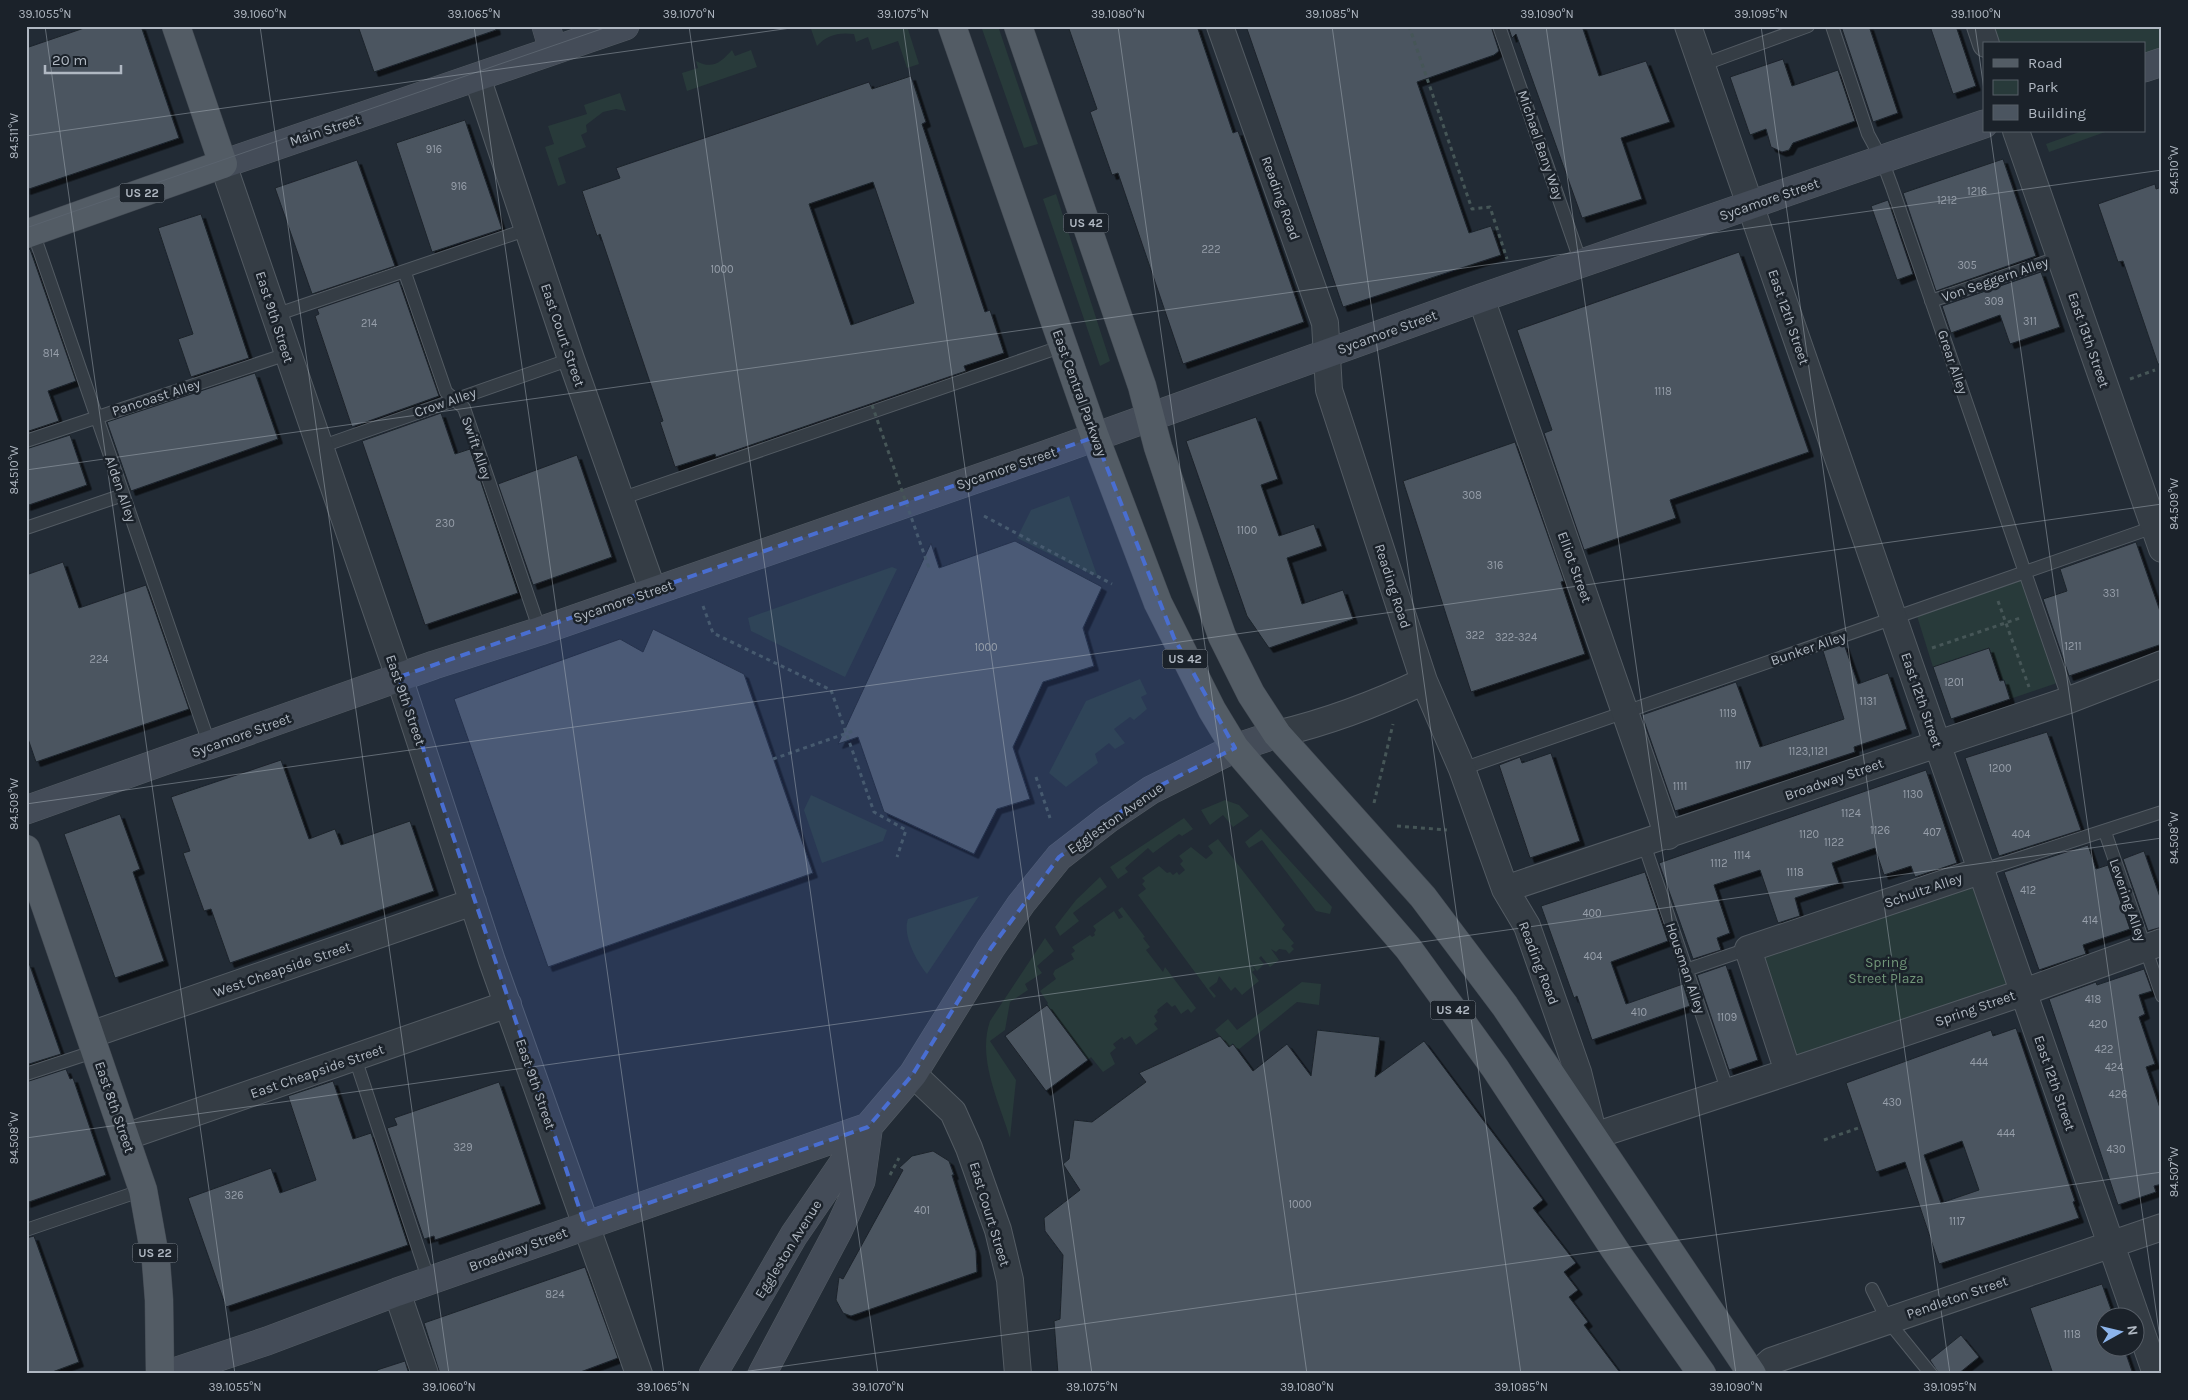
<svg xmlns="http://www.w3.org/2000/svg" width="2188" height="1400" viewBox="0 0 2188 1400" font-family="Karla,sans-serif">
	<defs>
		<filter id="shadow"><feDropShadow dx="4.5" dy="4.5" stdDeviation="0" flood-color="#0009"/></filter>
	</defs>
	<rect width="100%" height="100%" fill="#222b35"/>
	<path fill="#283a3a" d="M820,26H907L919,64L907,68L898,41L872,50L868,37L856,42L854,34C838,32 827,35 817,46L811,29Z
		M981,26H998L1038,144L1024,148Z
		M1980,26H2162V62L2144,68V44H1986Z
		M732,50L735,56L751,50L757,67L687,91L682,73L698,68L696,61C713,70 721,62 732,50Z
		M620,93L626,111L616,109L603,112L586,125L587,132L581,135L586,147L558,158L566,183L558,186L545,147L554,144L548,126L587,114L584,105Z
		M2082,131H2108L2049,152L2046,144Z
		M1056,194L1110,361L1100,366L1043,199Z
		M1069,496L1097,575H1093L1017,538L1031,510Z
		M892,567L897,569L845,677L751,631L748,618Z
		M2025,578L2060,682L2010,699L1989,648L1933,667L1917,616Z
		M1140,679L1147,694L1141,697L1147,709L1134,720L1130,717L1114,729L1125,743L1115,749L1109,743L1095,754L1098,763L1066,787L1049,773L1086,701Z
		M811,795L887,830L883,841L822,863L804,810Z
		M1225,800L1239,805L1249,816L1233,827L1223,815L1210,825L1201,810Z
		M1184,818L1193,829L1182,836L1179,834L1153,853L1148,848L1125,868L1128,872L1118,879L1110,867Z
		M1261,829L1332,907L1330,914L1316,911L1262,840L1249,848L1245,842Z
		M1218,839L1285,925L1282,929L1294,943L1291,946L1294,949L1289,954L1286,950L1279,949L1276,952L1271,949L1279,960L1270,967L1261,956L1259,958L1264,964L1257,971L1249,961L1255,970L1252,972L1259,981L1242,995L1235,987L1231,991L1219,976L1217,982L1209,988L1216,996L1214,998L1138,895L1146,889L1142,884L1145,881L1142,878L1159,866L1167,873L1170,872L1173,875L1177,872L1179,875L1185,870L1180,864L1183,861L1179,856L1191,847L1206,859L1213,853L1208,846Z
		M1981,869L2024,992L1788,1072L1748,949Z
		M1100,877L1107,887L1073,913L1079,921L1060,936L1055,927L1076,900Z
		M979,896L927,974C917,962 902,935 908,919Z
		M1122,907L1145,937L1143,938L1150,947L1146,950L1163,972L1165,967L1196,1008L1191,1013L1188,1009L1181,1014L1175,1005L1172,1007L1167,1002L1157,1010L1158,1012L1154,1016L1157,1021L1154,1024L1158,1029L1136,1045L1130,1036L1124,1040L1122,1037L1113,1044L1116,1048L1110,1053L1115,1064L1103,1072L1091,1057L1088,1060L1047,1005L1048,1003L1040,991L1056,979L1053,974L1055,970L1074,959L1071,954L1075,951L1072,947L1090,935L1092,937L1095,935L1094,933L1096,930L1093,926L1114,911L1119,919L1123,917L1118,910Z
		M1045,938L1054,951L1037,966L1042,973L1025,984L1028,990L1010,1002L1005,1030L990,1041L1016,1080L1010,1138C999,1101 977,1059 990,1021Z
		M1302,982L1321,984L1319,1005L1297,1002L1238,1050L1233,1044L1229,1047L1215,1030L1228,1019L1237,1030Z"/>
	<path fill="#4b5560" stroke="#1d242c" fill-rule="evenodd" filter="url(#shadow)" d="M90,26H141L179,138L26,190V48Z
		M358,26H495L496,30L374,72Z
		M1068,26H1197L1233,133L1238,131L1304,322L1183,364L1118,173L1112,175L1090,112L1097,109Z
		M1246,26H1491L1499,51L1494,55L1417,82L1469,233L1491,226L1501,255L1343,307Z
		M1508,26H1582L1599,76L1646,61L1670,122L1621,138L1642,199L1582,218L1516,34L1512,38Z
		M1841,26H1869L1898,113L1873,122Z
		M1930,26H1956L1976,86L1953,94Z
		M1783,59L1792,86L1838,70L1855,121L1793,143L1789,150L1782,152L1771,147L1766,129L1750,135L1730,77Z
		M911,76L926,122L922,124L985,312L990,310L1004,353L964,366L966,371L716,457L715,454L675,467L660,422L663,421L600,234L597,236L582,191L620,178L616,168L869,82L872,89ZM873,182L914,303L851,325L809,204Z
		M465,120L502,229L432,252L396,143Z
		M2003,159L2036,256L1936,291L1903,193Z
		M357,160L395,266L312,294L275,188Z
		M2155,184L2156,189L2162,187V364H2158L2123,261L2118,262L2098,204Z
		M1888,200L1913,274L1897,280L1871,206Z
		M201,214L249,358L191,377L178,339L193,334L158,228Z
		M26,249H30L76,381L48,391L59,421L26,432Z
		M1739,252L1809,452L1670,500L1676,518L1584,550L1544,433L1552,430L1517,330Z
		M2041,272L2060,327L2010,344L2000,315L1951,333L1942,306Z
		M399,281L439,396L352,427L315,316L319,314L317,309Z
		M255,373L278,439L131,491L107,422Z
		M441,413L455,454L470,449L518,593L425,625L362,441Z
		M1256,417L1278,479L1261,485L1279,536L1314,524L1322,546L1287,558L1302,604L1343,590L1353,619L1269,648L1247,616L1186,441Z
		M70,435L87,485L26,506V449Z
		M1515,442L1564,581L1561,582L1585,654L1471,692L1403,481Z
		M577,455L612,557L533,585L498,484Z
		M1015,541L1102,587L1083,628L1094,666L1043,682L1013,747L1030,799L997,809L974,854L884,812L858,737L838,744L931,543L939,568Z
		M2136,542L2162,617V644L2069,676L2043,599L2067,591L2060,569Z
		M63,562L79,608L146,585L189,709L36,762L26,733V575Z
		M653,629L744,674L813,873L548,967L454,699L620,639L643,652Z
		M1844,644L1858,684L1888,673L1907,729L1854,747L1855,752L1675,811L1642,715L1736,682L1760,747L1844,719L1823,651Z
		M1989,648L2000,681L2004,680L2010,699L1951,719L1933,667Z
		M2047,732L2081,830L1999,856L1965,758Z
		M1551,753L1580,841L1530,858L1499,765L1520,757L1522,763Z
		M281,760L309,839L335,829L341,845L410,821L434,891L230,963L211,909L204,911L183,853L190,851L171,797Z
		M1926,770L1957,863L1915,877L1911,866L1884,875L1875,848L1832,863L1839,883L1795,898L1800,916L1778,923L1760,870L1714,885L1730,933L1717,938L1721,950L1693,959L1659,863Z
		M120,814L140,869L133,872L164,961L115,978L64,834Z
		M2088,845L2096,869L2108,865L2130,929L2083,945L2086,954L2039,970L2004,872Z
		M2144,851L2162,903V927L2148,931L2123,859Z
		M1645,872L1668,941L1611,962L1626,1004L1683,984L1690,1006L1592,1040L1577,996L1574,998L1541,906Z
		M29,963L61,1054L26,1065V964Z
		M1726,965L1758,1060L1729,1070L1697,975Z
		M2144,969L2152,991L2139,995L2145,1014L2139,1017L2155,1064L2146,1067L2162,1114V1184L2154,1186L2156,1192L2118,1205L2049,999L2096,982L2097,985Z
		M1047,1005L1088,1060L1046,1091L1005,1036Z
		M2016,1028L2075,1201L2073,1202L2079,1218L1939,1264L1905,1162L1876,1172L1846,1083L1991,1030L1993,1036ZM1962,1141L1979,1190L1941,1203L1924,1155Z
		M1317,1030L1380,1037L1375,1077L1424,1041L1543,1200L1533,1208L1576,1263L1564,1272L1578,1290L1569,1297L1588,1322L1584,1325L1621,1374H1058L1054,1321L1060,1319L1063,1255L1045,1231L1044,1218L1080,1190L1063,1164L1069,1159L1074,1120L1092,1122L1146,1082L1139,1073L1220,1036L1229,1047L1233,1044L1253,1071L1287,1044L1311,1076Z
		M66,1069L70,1079L73,1078L106,1175L26,1203V1082Z
		M333,1081L353,1139L371,1133L408,1245L226,1307L188,1198L271,1168L280,1193L316,1180L288,1096Z
		M499,1082L541,1204L435,1240L434,1236L424,1239L387,1128L397,1125L394,1118Z
		M933,1151L949,1161L954,1175H952L976,1251L977,1272L851,1316L843,1313L836,1300L839,1277L843,1279L903,1170L899,1168L912,1156Z
		M34,1236L79,1362L47,1374H26V1238Z
		M585,1267L618,1358L575,1374H440L424,1323Z
		M2102,1284L2114,1318H2106V1348H2124L2133,1374H2053L2030,1308Z
		M1961,1335L1979,1357L1958,1374H1939L1930,1360Z
		M405,1361L409,1374H378L377,1370Z"/>
	<g fill="none" stroke-linecap="round" stroke-linejoin="round">
		<defs>
			<path id="lane" d="M1499,26L1581,263
				M1832,26L1868,134L1882,160L1892,187L2069,700
				M1702,65L1808,26
				M33,232L210,746
				M405,273L446,392L464,408L540,631
				M1931,301L2060,257
				M275,315L528,229
				M26,441L287,354
				M320,447L571,359
				M620,499L1063,346
				M26,528L123,495
				M1462,769L2154,527
				M2105,832L2162,996
				M1644,844L1728,1092
				M1983,870L2162,812
				M1686,970L1748,949
				M355,1058L429,1281
				M26,1074L96,1051
				M26,1230L143,1190
				M1872,1289L1888,1321L1931,1374"/>
			<path id="street" d="M1220,26L1325,323L1329,390L1424,681L1462,769L1505,889L1527,926L1578,1072L1594,1136L1788,1072L1748,949L1983,870
				M1688,26L2156,1374
				M1980,26L1986,44
				M477,77L571,359L653,591
				M2016,131L2162,549
				M223,164L399,677L492,961L639,1374
				M1481,298L1668,836
				M1277,734C1328,722 1376,704 1424,681
				M1505,889L2069,700L2162,664
				M90,1035L473,902
				M1788,1072L2010,997L2162,942
				M913,1074L953,1112L969,1148L998,1230L1010,1280L1018,1374
				M125,1137L508,1004
				M397,1292L425,1374
				M1757,1374L1771,1361L2162,1227"/>
			<path id="secondary" d="M546,26L553,50
				M2144,68L2162,62
				M223,164L625,26
				M26,810L434,665L540,631L1059,450L1481,298L1984,124
				M168,1374L267,1341L397,1292L868,1127
				M713,1374L794,1235L868,1127L913,1074L991,948L1021,904L1059,857L1108,819L1151,790L1235,748L1277,734
				M762,1374L838,1231L861,1181L868,1131"/>
			<path id="primary" d="M952,26L1095,437L1158,603L1212,710L1235,748L1408,948L1495,1068L1615,1250L1702,1374
				M1018,26L1142,386L1158,447L1205,588L1222,636L1251,694L1277,734L1423,897L1505,1006L1752,1374
				M26,234L223,164L176,26
				M26,849L143,1190L156,1262L159,1300L160,1374"/>
		</defs>
		<use href="#lane" stroke="#535b63" stroke-width="14"/>
		<use href="#street" stroke="#535b63" stroke-width="28"/>
		<use href="#secondary" stroke="#535b63" stroke-width="29"/>
		<use href="#primary" stroke="#3f464f" stroke-width="29"/>
		<path stroke="#465657" stroke-width="3" stroke-dasharray="4 4" stroke-linecap="butt" d="M1409,26L1472,209L1490,207L1507,259
			M2130,379L2155,370
			M984,516L1112,584
			M1998,601L2029,687
			M703,606L713,633L831,690L874,812L906,830L897,857
			M1932,648L2020,618
			M1036,777L1050,818
			M1374,803L1393,724
			M1397,826L1447,830
			M1824,1140L1861,1127
			M890,1175L899,1158"/>
		<use href="#lane" stroke="#353d45" stroke-width="12"/>
		<use href="#street" stroke="#353d45" stroke-width="26"/>
		<use href="#secondary" stroke="#444c58" stroke-width="28"/>
		<use href="#primary" stroke="#535c65" stroke-width="28"/>
		<path stroke="#5a636e" stroke-width="1" d="M26,228L610,26"/>
		<path stroke="#465657" stroke-width="3" stroke-dasharray="4 4" stroke-linecap="butt" d="M872,405L930,571
			M773,759L856,730"/>
	</g>
	<path fill="#496ed1" fill-opacity="0.2" stroke="#496ed1" stroke-width="4" stroke-dasharray="10 6" stroke-linejoin="round" d="M1095,437L1174,638L1235,748L1151,790L1059,857L991,948L913,1074L868,1127L585,1225L399,677Z"/>
	<path fill="none" stroke="#b0b8c2" stroke-width="1" stroke-opacity="0.45" d="M45,26L235,1374M260,26L449,1374M474,26L664,1374M689,26L878,1374M903,26L1092,1374M1118,26L1307,1374M1332,26L1521,1374M1546,26L1736,1374M1761,26L1950,1374M1975,26L1984,90M1990,131L2162,1353M26,136L805,26M26,470L2162,170M26,804L2162,504M26,1138L2162,838M728,1374L2162,1172"/>
	<g text-anchor="middle" stroke-width="5" stroke-linejoin="round" paint-order="stroke">
		<g font-size="11" fill="#979faa">
			<text x="434" y="153">916</text>
			<text x="459" y="190">916</text>
			<text x="1977" y="195">1216</text>
			<text x="1947" y="204">1212</text>
			<text x="1211" y="253">222</text>
			<text x="1967" y="269">305</text>
			<text x="722" y="273">1000</text>
			<text x="1994" y="305">309</text>
			<text x="2030" y="325">311</text>
			<text x="369" y="327">214</text>
			<text x="51" y="357">814</text>
			<text x="1663" y="395">1118</text>
			<text x="1472" y="499">308</text>
			<text x="445" y="527">230</text>
			<text x="1247" y="534">1100</text>
			<text x="1495" y="569">316</text>
			<text x="2111" y="597">331</text>
			<text x="1475" y="639">322</text>
			<text x="1516" y="641">322-324</text>
			<text x="2073" y="650">1211</text>
			<text x="986" y="651">1000</text>
			<text x="99" y="663">224</text>
			<text x="1954" y="686">1201</text>
			<text x="1868" y="705">1131</text>
			<text x="1728" y="717">1119</text>
			<text x="1808" y="755">1123,1121</text>
			<text x="1743" y="769">1117</text>
			<text x="2000" y="772">1200</text>
			<text x="1680" y="790">1111</text>
			<text x="1913" y="798">1130</text>
			<text x="1851" y="817">1124</text>
			<text x="1880" y="834">1126</text>
			<text x="1932" y="836">407</text>
			<text x="1809" y="838">1120</text>
			<text x="2021" y="838">404</text>
			<text x="1834" y="846">1122</text>
			<text x="1742" y="859">1114</text>
			<text x="1719" y="867">1112</text>
			<text x="1795" y="876">1118</text>
			<text x="2028" y="894">412</text>
			<text x="1592" y="917">400</text>
			<text x="2090" y="924">414</text>
			<text x="1593" y="960">404</text>
			<text x="2093" y="1003">418</text>
			<text x="1639" y="1016">410</text>
			<text x="1727" y="1021">1109</text>
			<text x="2098" y="1028">420</text>
			<text x="2104" y="1053">422</text>
			<text x="1979" y="1066">444</text>
			<text x="2114" y="1071">424</text>
			<text x="2118" y="1098">426</text>
			<text x="1892" y="1106">430</text>
			<text x="2006" y="1137">444</text>
			<text x="463" y="1151">329</text>
			<text x="2116" y="1153">430</text>
			<text x="234" y="1199">326</text>
			<text x="1300" y="1208">1000</text>
			<text x="922" y="1214">401</text>
			<text x="1957" y="1225">1117</text>
			<text x="555" y="1298">824</text>
			<text x="2072" y="1338">1118</text>
		</g>
		<g fill="#1b222a" stroke="#838b94" stroke-width="1">
			<rect x="119.5" y="183.5" width="45" height="19" rx="4"/>
			<rect x="1063.5" y="213.5" width="45" height="19" rx="4"/>
			<rect x="1162.5" y="649.5" width="45" height="19" rx="4"/>
			<rect x="1430.5" y="1000.5" width="45" height="19" rx="4"/>
			<rect x="132.5" y="1243.5" width="45" height="19" rx="4"/>
		</g>
		<g font-size="12" font-weight="bold" fill="#b0b8c2">
			<text x="142" y="197">US 22</text>
			<text x="1086" y="227">US 42</text>
			<text x="1185" y="663">US 42</text>
			<text x="1453" y="1014">US 42</text>
			<text x="155" y="1257">US 22</text>
		</g>
		<g font-size="14" fill="#b0b8c2" stroke="#1b222a">
			<text transform="translate(325 130) rotate(-18)" y="5">Main Street</text>
			<text transform="translate(1541 145) rotate(71)" y="5">Michael Bany Way</text>
			<text transform="translate(1281 198) rotate(70)" y="5">Reading Road</text>
			<text transform="translate(1769 199) rotate(-19)" y="5">Sycamore Street</text>
			<text transform="translate(1995 279) rotate(-19)" y="5">Von Seggern Alley</text>
			<text transform="translate(275 317) rotate(72)" y="5">East 9th Street</text>
			<text transform="translate(1789 317) rotate(71)" y="5">East 12th Street</text>
			<text transform="translate(1387 332) rotate(-20)" y="5">Sycamore Street</text>
			<text transform="translate(563 335) rotate(71)" y="5">East Court Street</text>
			<text transform="translate(2089 340) rotate(71)" y="5">East 13th Street</text>
			<text transform="translate(1953 362) rotate(71)" y="5">Grear Alley</text>
			<text transform="translate(1080 393) rotate(70)" y="5">East Central Parkway</text>
			<text transform="translate(156 397) rotate(-18)" y="5">Pancoast Alley</text>
			<text transform="translate(445 402) rotate(-19)" y="5">Crow Alley</text>
			<text transform="translate(477 448) rotate(71)" y="5">Swift Alley</text>
			<text transform="translate(1006 468) rotate(-19)" y="5">Sycamore Street</text>
			<text transform="translate(121 489) rotate(71)" y="5">Alden Alley</text>
			<text transform="translate(1575 567) rotate(70)" y="5">Elliot Street</text>
			<text transform="translate(1393 586) rotate(72)" y="5">Reading Road</text>
			<text transform="translate(623 601) rotate(-19)" y="5">Sycamore Street</text>
			<text transform="translate(1808 648) rotate(-19)" y="5">Bunker Alley</text>
			<text transform="translate(406 700) rotate(71)" y="5">East 9th Street</text>
			<text transform="translate(1922 700) rotate(71)" y="5">East 12th Street</text>
			<text transform="translate(241 735) rotate(-20)" y="5">Sycamore Street</text>
			<text transform="translate(1834 779) rotate(-19)" y="5">Broadway Street</text>
			<text transform="translate(1115 818) rotate(-35)" y="5">Eggleston Avenue</text>
			<text transform="translate(1923 890) rotate(-19)" y="5">Schultz Alley</text>
			<text transform="translate(2128 900) rotate(71)" y="5">Levering Alley</text>
			<text transform="translate(1539 963) rotate(69)" y="5">Reading Road</text>
			<text transform="translate(1686 968) rotate(71)" y="5">Housman Alley</text>
			<text transform="translate(282 969) rotate(-19)" y="5">West Cheapside Street</text>
			<text transform="translate(1975 1008) rotate(-19)" y="5">Spring Street</text>
			<text transform="translate(317 1071) rotate(-19)" y="5">East Cheapside Street</text>
			<text transform="translate(2055 1083) rotate(71)" y="5">East 12th Street</text>
			<text transform="translate(536 1084) rotate(71)" y="5">East 9th Street</text>
			<text transform="translate(115 1107) rotate(71)" y="5">East 8th Street</text>
			<text transform="translate(990 1214) rotate(73)" y="5">East Court Street</text>
			<text transform="translate(518 1249) rotate(-20)" y="5">Broadway Street</text>
			<text transform="translate(788 1249) rotate(-58)" y="5">Eggleston Avenue</text>
			<text transform="translate(1957 1297) rotate(-19)" y="5">Pendleton Street</text>
		</g>
		<g font-size="14" fill="#719679" stroke="#1b222a">
			<text x="1886" y="967">Spring<tspan x="1886" dy="16">Street Plaza</tspan></text>
		</g>
	</g>
	<rect width="2188" height="1400" fill="none" stroke="#1b222a" stroke-width="55"/>
	<rect x="1983" y="42" width="162" height="90" fill="#1b222a" stroke="#575e67"/>
	<rect x="1993" y="59" width="25" height="8" fill="#535c65" stroke="#575e67"/>
	<text x="2028" y="68" font-size="15" fill="#b0b8c2">Road</text>
	<rect x="1993" y="80" width="25" height="15" fill="#283a3a" stroke="#575e67"/>
	<text x="2028" y="92" font-size="15" fill="#b0b8c2">Park</text>
	<rect x="1993" y="105" width="25" height="15" fill="#4b5560" stroke="#575e67"/>
	<text x="2028" y="118" font-size="15" fill="#b0b8c2">Building</text>
	<g transform="translate(2120 1332) rotate(82)"><circle r="24" fill="#1b222a" stroke="#575e67"/>
	<path d="M0-4L9 19L0 12L-9 19Z" fill="#8cb4eb"/>
	<text y="-8" font-size="14" font-weight="bold" text-anchor="middle" fill="#b0b8c2">N</text>
	</g>
	<path d="M45 65v8h76v-8" fill="none" stroke="#b0b8c2" stroke-width="2.5"/>
	<text x="52" y="65" font-size="15" fill="#b0b8c2" stroke="#1b222a" stroke-width="4" paint-order="stroke">20 m</text>
	<rect x="28" y="28" width="2132" height="1344" fill="none" stroke="#b0b8c2" stroke-width="2"/>
	<g font-size="12" text-anchor="middle" fill="#b0b8c2">
		<text x="45" y="18">39.1055°N</text>
		<text x="260" y="18">39.1060°N</text>
		<text x="474" y="18">39.1065°N</text>
		<text x="689" y="18">39.1070°N</text>
		<text x="903" y="18">39.1075°N</text>
		<text x="1118" y="18">39.1080°N</text>
		<text x="1332" y="18">39.1085°N</text>
		<text x="1547" y="18">39.1090°N</text>
		<text x="1761" y="18">39.1095°N</text>
		<text x="1976" y="18">39.1100°N</text>
		<text transform="translate(14 136) rotate(-90)" y="4">84.511°W</text>
		<text transform="translate(2174 170) rotate(-90)" y="4">84.510°W</text>
		<text transform="translate(14 470) rotate(-90)" y="4">84.510°W</text>
		<text transform="translate(2174 504) rotate(-90)" y="4">84.509°W</text>
		<text transform="translate(14 804) rotate(-90)" y="4">84.509°W</text>
		<text transform="translate(2174 838) rotate(-90)" y="4">84.508°W</text>
		<text transform="translate(14 1138) rotate(-90)" y="4">84.508°W</text>
		<text transform="translate(2174 1172) rotate(-90)" y="4">84.507°W</text>
		<text x="235" y="1391">39.1055°N</text>
		<text x="449" y="1391">39.1060°N</text>
		<text x="663" y="1391">39.1065°N</text>
		<text x="878" y="1391">39.1070°N</text>
		<text x="1092" y="1391">39.1075°N</text>
		<text x="1307" y="1391">39.1080°N</text>
		<text x="1521" y="1391">39.1085°N</text>
		<text x="1736" y="1391">39.1090°N</text>
		<text x="1950" y="1391">39.1095°N</text>
	</g>
</svg>
